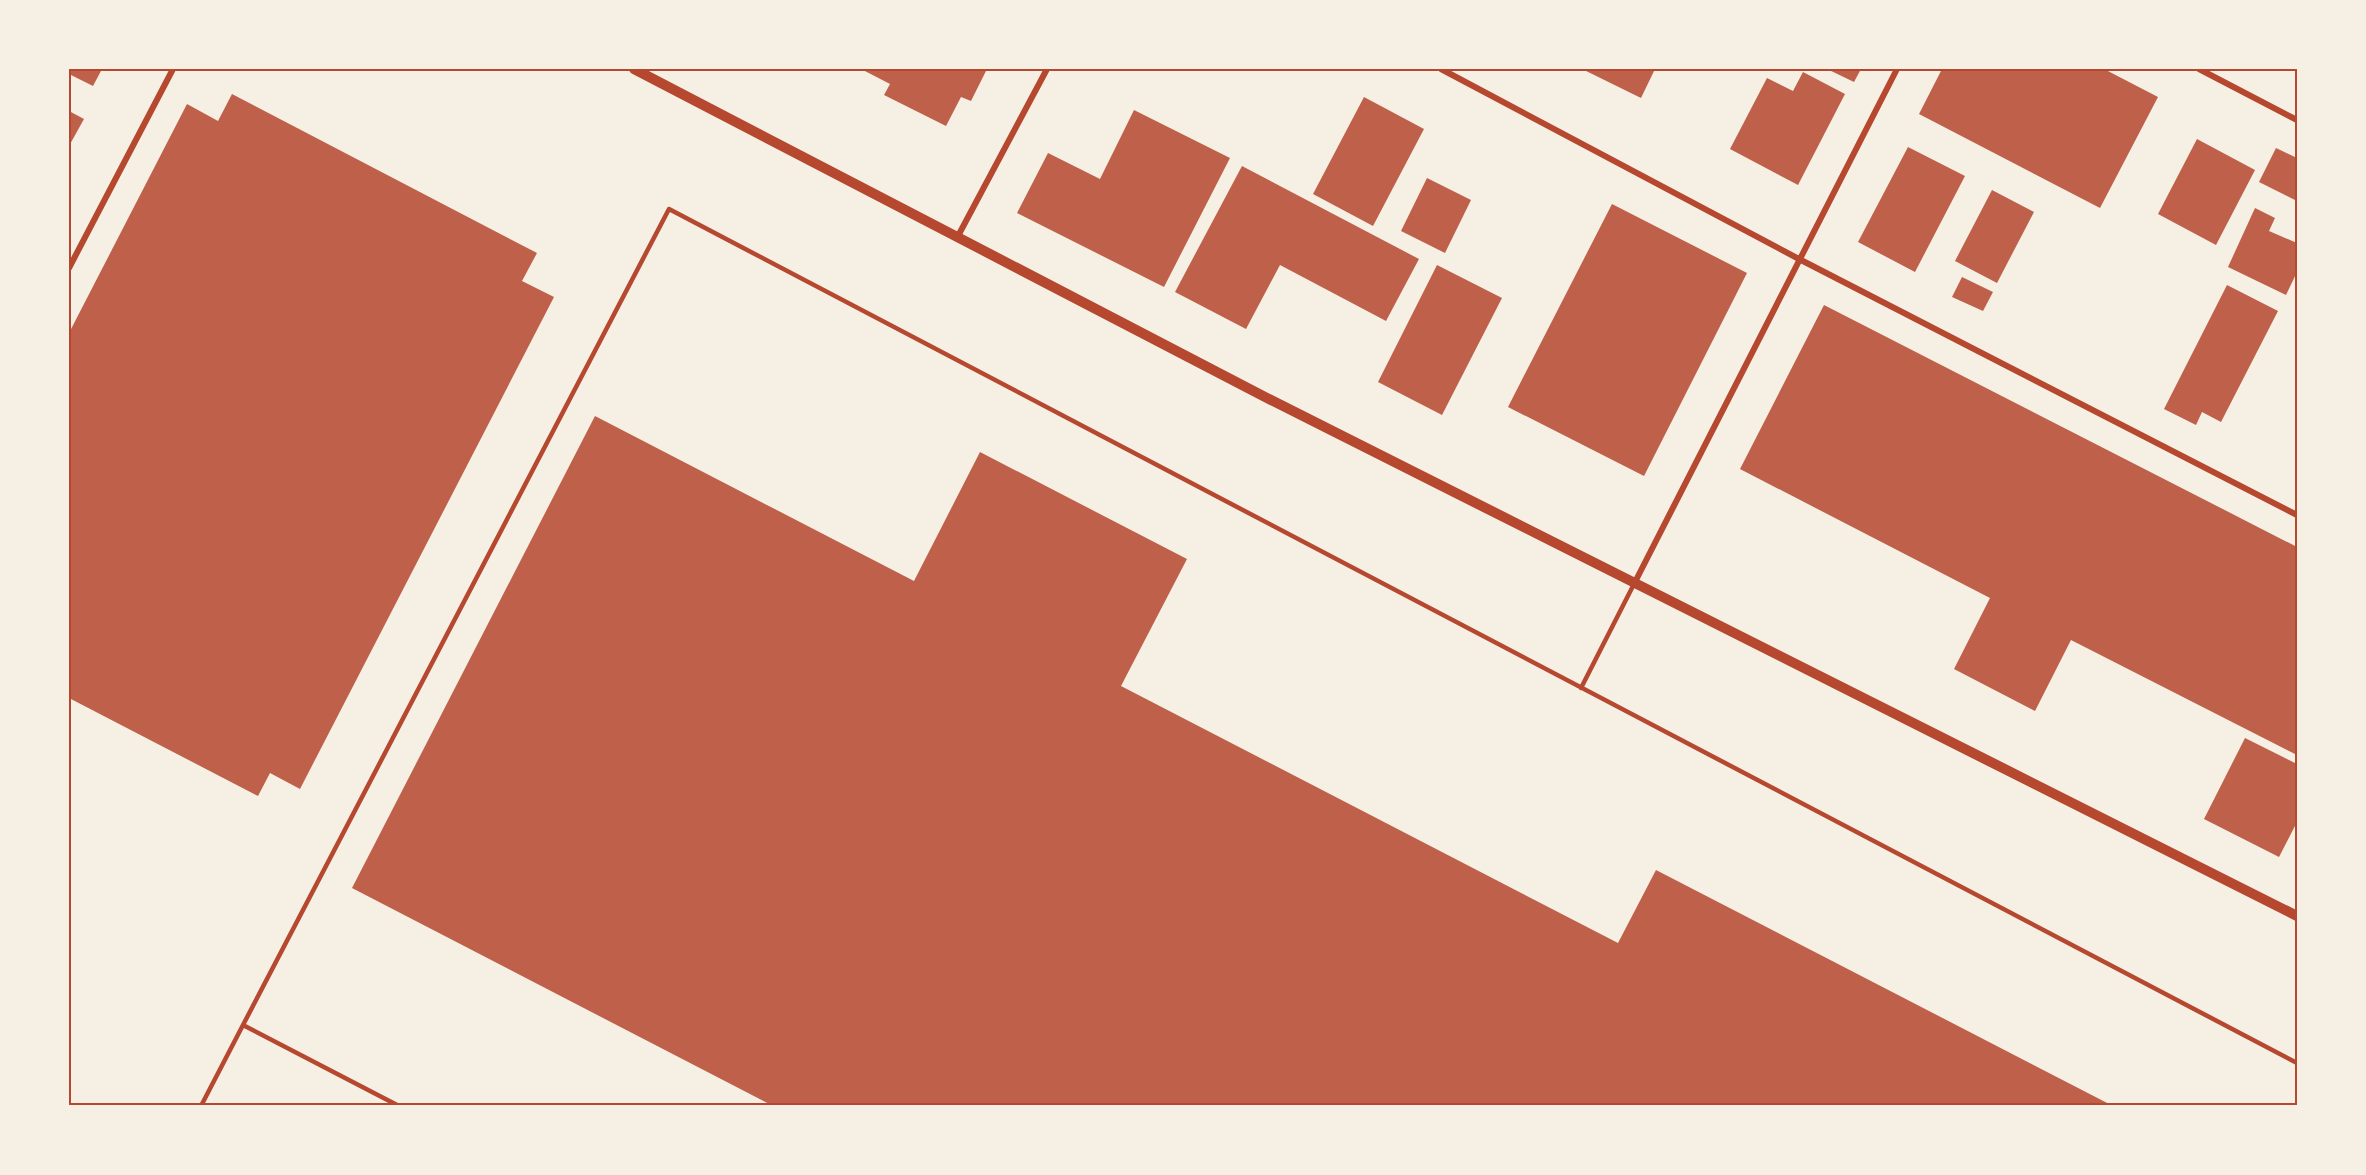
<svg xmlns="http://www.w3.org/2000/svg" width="2366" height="1175" viewBox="0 0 2366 1175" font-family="Ubuntu,sans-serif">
	<rect width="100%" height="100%" fill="#f6efe4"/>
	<path fill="#bf614a" d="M69,69H102L93,86L69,74Z
		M861,69H987L971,101L961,97L946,126L884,95L890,84Z
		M1582,69H1655L1641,98Z
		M1827,69H1861L1854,82Z
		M1942,69H2104L2158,97L2100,208L1919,114Z
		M1803,72L1845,94L1798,185L1730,149L1767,78L1793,91Z
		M232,94L537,253L522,281L554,297L300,789L270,773L258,796L69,698V333L187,104L218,121Z
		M1364,97L1424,129L1373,226L1313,194Z
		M1134,110L1230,158L1164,287L1017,213L1048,153L1100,179Z
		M69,111L84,119L69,146Z
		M2197,139L2255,170L2216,245L2158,214Z
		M1908,147L1965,176L1915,272L1858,242Z
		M2276,148L2297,158V201L2259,182Z
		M1242,166L1419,259L1386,321L1280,265L1246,329L1175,292Z
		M1427,178L1471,200L1445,253L1401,231Z
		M1992,190L2034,212L1997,283L1955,261Z
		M1612,204L1747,273L1644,476L1508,407Z
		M2255,208L2275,218L2269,231L2297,243V272L2286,295L2228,267Z
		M1437,265L1502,298L1442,415L1378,382Z
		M1962,277L1993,292L1983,311L1952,297Z
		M2227,285L2278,311L2221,422L2202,412L2196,425L2164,409Z
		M1824,305L2297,547V755L2071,640L2035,711L1954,669L1990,598L1740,469Z
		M595,416L914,581L980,452L1187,559L1121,686L1618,943L1656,870L2113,1106H773L352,888Z
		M2245,738L2297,764V822L2279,857L2204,819Z"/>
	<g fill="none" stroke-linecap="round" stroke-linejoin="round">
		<path stroke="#b5482f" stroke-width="4.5" d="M1581,688L1634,584
			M243,1025L669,209L2297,1063
			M201,1106L243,1025L399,1106"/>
		<path stroke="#b5482f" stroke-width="6" d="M1441,69L1799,259L2297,515
			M2199,69L2297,120
			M958,236L1047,69
			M69,268L173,69
			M1634,584L1897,69"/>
		<path stroke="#b5482f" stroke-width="10" d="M634,69L1271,400L2297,916"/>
	</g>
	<rect width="2366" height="1175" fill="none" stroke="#f6efe4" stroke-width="141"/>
	<rect x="70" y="70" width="2226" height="1034" fill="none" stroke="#b5482f" stroke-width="2"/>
</svg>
